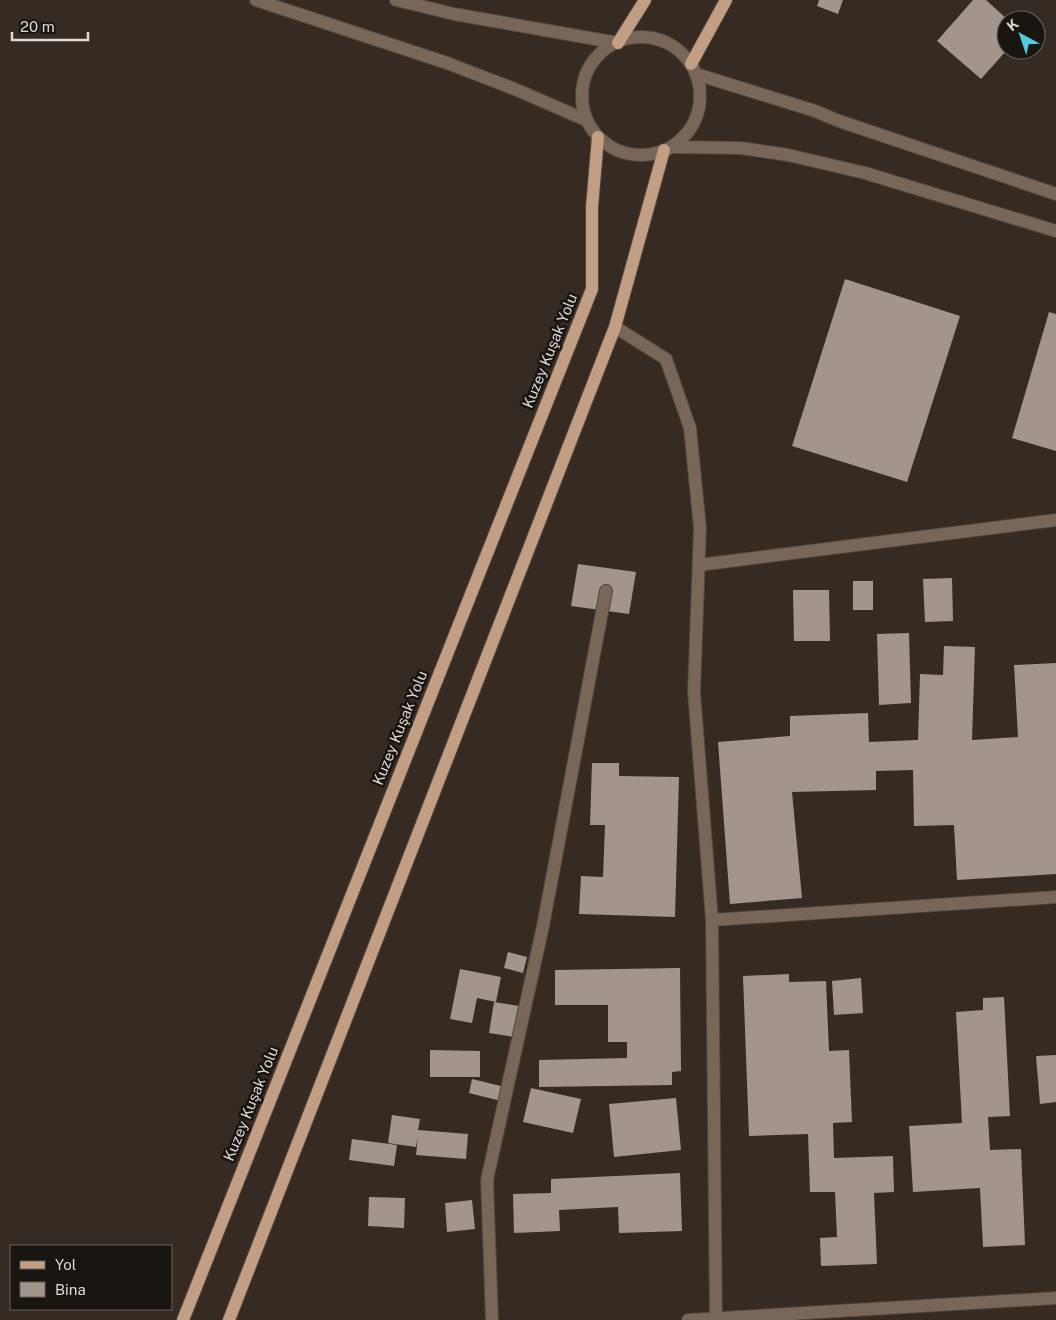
<svg xmlns="http://www.w3.org/2000/svg" width="1056" height="1320" viewBox="0 0 1056 1320" font-family="'Public Sans',sans-serif">
	<rect width="100%" height="100%" fill="#362b23"/>
	<path fill="#a2958b" d="M819,0H843L838,14L817,6Z
		M973,0H986L1008,20H1006V51L981,79L937,41Z
		M845,279L960,316L907,482L792,446Z
		M1049,312L1056,314V451L1012,438Z
		M578,564L636,572L629,614L571,606Z
		M952,578L953,621L925,622L923,579Z
		M853,581H873V610H853Z
		M793,590H829L830,641H794Z
		M909,633L911,703L879,705L877,634Z
		M944,646L975,647L972,740L1018,737L1014,665L1056,663V874L957,880L954,825L914,826L913,770L876,771V790L792,792L802,898L730,904L718,742L790,736V716L868,713L869,742L918,740L920,674L943,675Z
		M592,763H619V776L679,777L675,917L579,914L581,876L603,877L605,825H590Z
		M508,952L527,957L523,973L504,968Z
		M680,968L681,1071L672,1072V1085L539,1087V1060L627,1058V1042H608V1005H555V970Z
		M460,969L501,977L496,1002L477,998L472,1023L450,1019Z
		M789,974V982L826,981L829,1051L849,1050L852,1122L833,1123L834,1158L893,1156L894,1192L874,1193L877,1264L821,1266L820,1238L837,1237L835,1192H810L808,1134L749,1136L743,976Z
		M861,978L863,1013L834,1015L832,981Z
		M1004,997L1010,1116L988,1117L990,1150L1021,1149L1025,1245L983,1247L980,1188L913,1192L909,1126L962,1123L956,1012L983,1010V998Z
		M494,1002L519,1006L514,1037L489,1033Z
		M430,1050L480,1051V1077H430Z
		M1056,1055V1102L1040,1104L1036,1056Z
		M472,1079L505,1087L501,1101L469,1093Z
		M531,1088L581,1099L573,1133L523,1122Z
		M676,1098L681,1150L614,1157L609,1104Z
		M392,1115L420,1119L418,1130L468,1134L466,1159L416,1155L418,1136L416,1147L388,1143Z
		M352,1139L397,1145L394,1166L349,1160Z
		M680,1173L682,1231L619,1233L618,1207L559,1210L560,1231L514,1233L513,1194L551,1193V1179Z
		M369,1197L405,1198L404,1228L368,1226Z
		M472,1200L475,1229L447,1232L445,1203Z"/>
	<g fill="none" stroke-linecap="round" stroke-linejoin="round">
		<defs>
			<path id="minor" d="M256,0L447,63L517,90L586,120
				M396,0L454,14L618,43
				M582 96a59 59 0 1 1 118 0a59 59 0 1 1-118 0Z
				M696,74L815,111L839,121L1056,194
				M673,147L741,148L788,155L865,173L1056,231
				M615,327L666,359L690,428L700,528L694,692L712,920L716,1320
				M699,565L1056,520
				M712,920L1056,897
				M492,1320L487,1180L543,926L606,591
				M688,1320L1056,1298"/>
			<path id="major" d="M618,43L645,0
				M691,64L726,0
				M183,1320L592,289V207L598,137
				M229,1320L615,327L664,150"/>
		</defs>
		<use href="#minor" stroke="#51473f" stroke-width="14"/>
		<use href="#major" stroke="#51473f" stroke-width="14"/>
		<use href="#minor" stroke="#786659" stroke-width="12"/>
		<use href="#major" stroke="#c29e82" stroke-width="12"/>
	</g>
	<g text-anchor="middle" stroke-width="5" stroke-linejoin="round" paint-order="stroke">
		<g font-size="15" fill="#dfd8d3" stroke="#191511">
			<text transform="translate(550 351) rotate(-68)" y="5">Kuzey Kuşak Yolu</text>
			<text transform="translate(400 728) rotate(-68)" y="5">Kuzey Kuşak Yolu</text>
			<text transform="translate(251 1104) rotate(-68)" y="5">Kuzey Kuşak Yolu</text>
		</g>
	</g>
	<rect x="10" y="1245" width="162" height="65" fill="#191511" stroke="#68635f"/>
	<rect x="20" y="1261" width="25" height="8" fill="#c29e82" stroke="#68635f"/>
	<text x="55" y="1270" font-size="15" fill="#dfd8d3">Yol</text>
	<rect x="20" y="1282" width="25" height="15" fill="#a2958b" stroke="#68635f"/>
	<text x="55" y="1295" font-size="15" fill="#dfd8d3">Bina</text>
	<g transform="translate(1021 35) rotate(320)"><circle r="24" fill="#191511" stroke="#68635f"/>
	<path d="M0-4L9 19L0 12L-9 19Z" fill="#54cadd"/>
	<text y="-8" font-size="14" font-weight="bold" text-anchor="middle" fill="#dfd8d3">K</text>
	</g>
	<path d="M12 32v8h76v-8" fill="none" stroke="#dfd8d3" stroke-width="2.5"/>
	<text x="20" y="32" font-size="15" fill="#dfd8d3" stroke="#191511" stroke-width="4" paint-order="stroke">20 m</text>
</svg>
